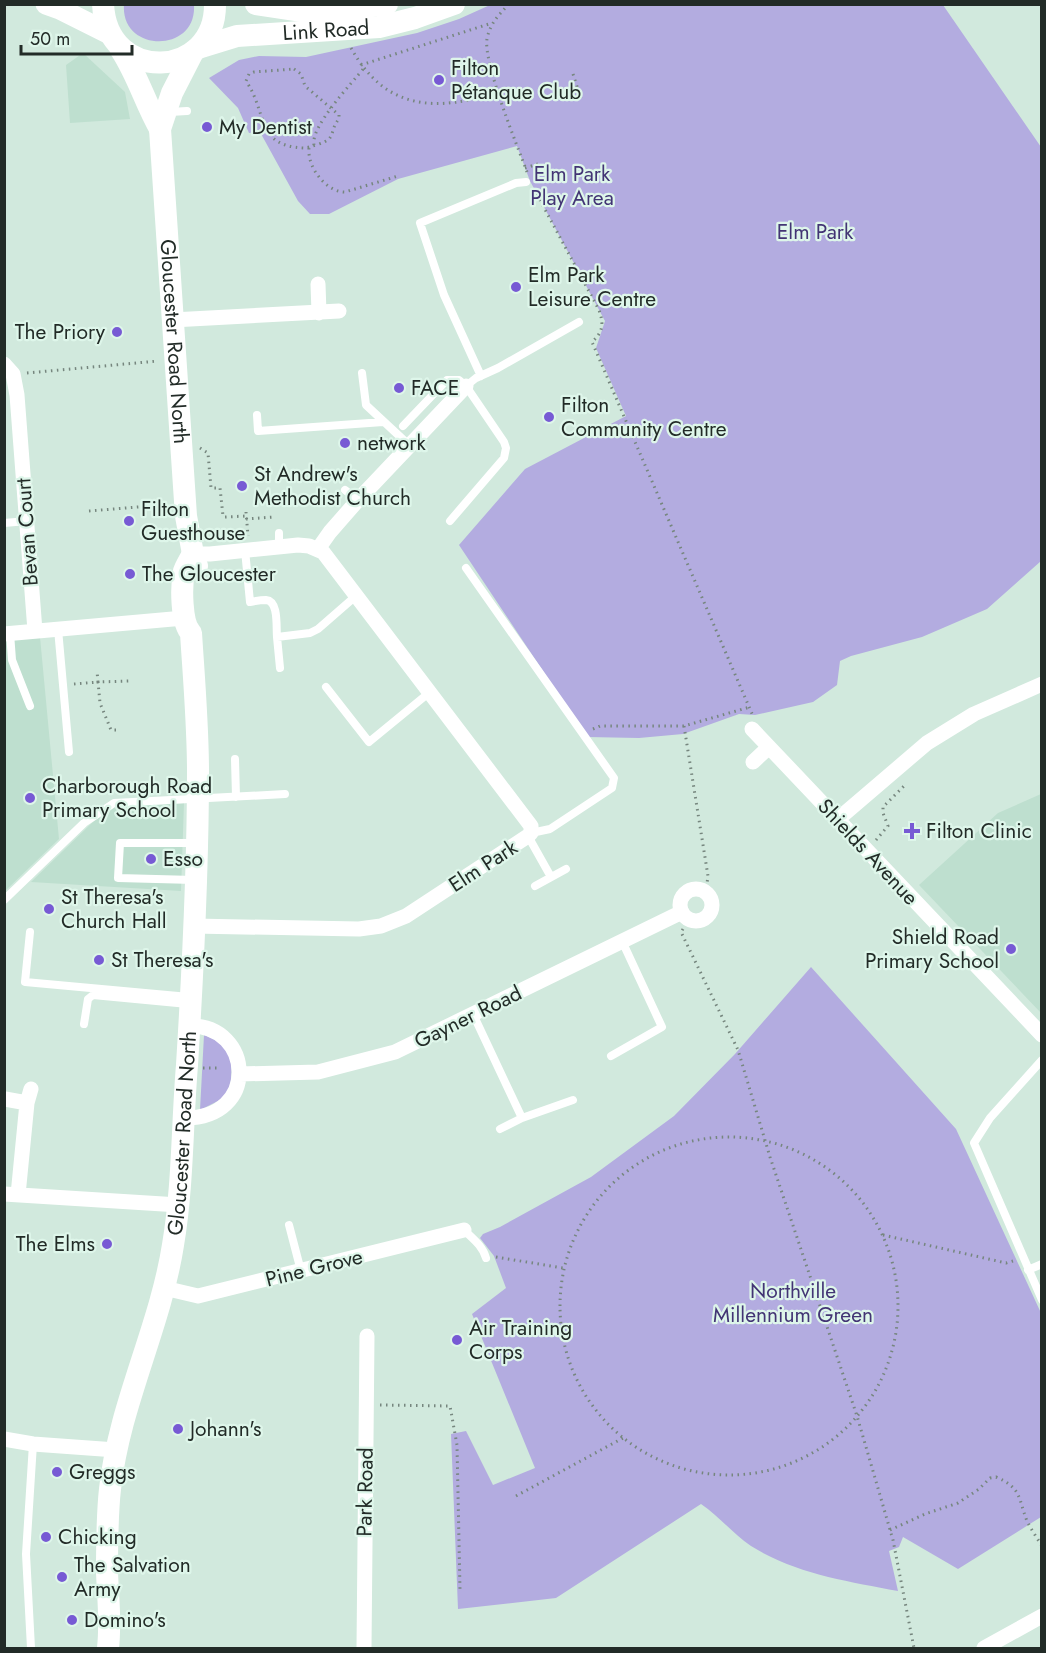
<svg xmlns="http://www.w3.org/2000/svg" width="1046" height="1653" viewBox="0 0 1046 1653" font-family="Jost,sans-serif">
	<rect width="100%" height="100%" fill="#d1e9dd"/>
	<path fill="#bedfcf" d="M83,53L125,92L130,119L70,123L66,65Z
		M40,637L59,839L5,891V640Z
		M1041,794V1013L919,885L998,813Z
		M184,803L181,891L31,882L96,819L115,807Z"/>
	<path fill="#b3ace0" d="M124,4L194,5C197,54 120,53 124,4Z
		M490,5H943L1041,147V561L987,609L922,637L851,656L840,661L837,685L813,702L755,715L739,714L683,734L639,738L587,737L459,545L525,469L626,416L596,348L605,321L530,181L517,146L398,179L329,214H310L298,201L260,132L249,133L238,108L209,78L239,60L259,56L306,57L417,33L459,19Z
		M811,967L956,1129L1041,1313V1517L958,1569L903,1537L899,1547L889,1551L898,1591C847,1581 796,1574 751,1546C733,1534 719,1516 701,1504L556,1598L458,1609L451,1434L466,1431L493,1485L535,1468L472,1314L506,1288L494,1256L480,1238L483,1234L500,1227L591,1177L674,1116L735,1054Z
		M204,1035C236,1046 234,1067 228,1096L200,1110Z"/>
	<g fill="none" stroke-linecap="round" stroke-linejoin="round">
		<path stroke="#76867e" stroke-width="3" stroke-dasharray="1.5 4.5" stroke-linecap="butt" d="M509,4C499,15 490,23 487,39C483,62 517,145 527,172
			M351,48C386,111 436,112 499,92
			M361,65L492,23
			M294,69L301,74L305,86L339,115V119C332,127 334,133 329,139C327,142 308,148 304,148C255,146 268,113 246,81L249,74L254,72Z
			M573,74L581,99
			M314,145C310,127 352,83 364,68
			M309,148C307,167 326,192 345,192L398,176
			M525,168L538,164L549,178
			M534,189L599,310C604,324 603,332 592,342L753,716
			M27,373L158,361
			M200,448L208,453L211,488H220L223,516L225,517L246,516
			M89,511L161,505
			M246,512L248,536
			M246,519L274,517
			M74,684L98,682L97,671
			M684,726L708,876L706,891
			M593,729L600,726H684L750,707
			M116,730H111L100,703L98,682L129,681
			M876,840L888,826L883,813V807L905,785
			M683,929L681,932L738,1050L770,1157L857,1416L893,1540L914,1648
			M203,1068H218
			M560 1306a169 169 0 1 1 338 0a169 169 0 1 1-338 0Z
			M883,1235L1006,1263L1013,1261
			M496,1257L563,1268
			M380,1405L450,1406L457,1445L460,1590
			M516,1496L623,1438
			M890,1530L925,1514L958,1503L979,1489L990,1478L996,1477C1022,1488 1018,1498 1027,1521C1031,1529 1037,1538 1042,1546"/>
		<path stroke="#fff" stroke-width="8" d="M170,112L187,111
			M362,373L366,405L409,445
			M481,376L444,295L420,223L516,183L526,182
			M466,386L476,378L498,368L579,322
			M257,415L258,431L383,422
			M403,426L447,380H459L466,386L504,442L506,448L504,458L450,521
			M345,490L358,500
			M4,523L27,521
			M279,533V546
			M245,550L250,602C255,601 261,600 266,600C279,601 276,627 277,637L310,633L318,629L357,595
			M466,568L614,778L612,788L550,829L531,833
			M58,629L69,752
			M10,633L12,660L30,706
			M277,637L280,668
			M326,687L369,742L430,692
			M235,759L236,797
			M528,836L551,877
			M194,880L118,878L120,843H194
			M535,886L566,869
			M4,900L84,823L114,803L285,794
			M30,932L25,982L189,997
			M473,1014L522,1118L573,1100
			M84,1024L88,999L93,995L188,1004
			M611,1056L662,1027L622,941
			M1042,1060L990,1118L974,1143L1042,1300
			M500,1129L522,1118
			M289,1225L301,1271
			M464,1230C472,1238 483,1246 486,1258
			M1028,1270L1042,1264
			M31,1648L26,1554L33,1444"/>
		<path stroke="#fff" stroke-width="15" d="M318,284L319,313
			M172,320L339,311
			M4,364L13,374L17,395L35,631
			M318,549L330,532L358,500L466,386
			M193,554H210L298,545L309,546L323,552L531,826V833L528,836L406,916L381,926L359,929L193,926
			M4,634L184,618
			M752,729L1042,1035
			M753,762L769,747
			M837,820L927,743L974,714L1042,684
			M680 905a16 16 0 1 1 32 0a16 16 0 1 1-32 0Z
			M240,1074L318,1072L395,1052L682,912
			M5,1099L27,1103
			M184,1118C260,1119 253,1025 190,1026
			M4,1194L179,1205
			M18,1195L27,1103L31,1089
			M164,1288L198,1296L464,1230
			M4,1439L33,1444L116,1450
			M364,1648L367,1336
			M984,1648L1042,1616"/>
		<path stroke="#fff" stroke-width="21" d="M46,4L60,9L110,34"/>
		<g stroke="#fff" stroke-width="22">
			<path d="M103,4C107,85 216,79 215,4"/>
			<path d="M256,4L316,13L387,4"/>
			<path id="s1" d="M198,48L237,36L379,27L415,18L454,4"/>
			<path d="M121,50C138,76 145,103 160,129"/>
			<path id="s2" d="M193,52L172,93L160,129L186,516L193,554L197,566"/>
			<path id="s3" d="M108,1648C111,1622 108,1598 107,1572C107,1545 107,1516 110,1489C119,1405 160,1328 173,1245C183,1186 182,1125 187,1065C193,968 198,870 198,772C198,726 194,680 191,633C181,623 181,587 184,571C186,566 190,559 193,554"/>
		</g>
	</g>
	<g fill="#775ad4" stroke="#def6ea" stroke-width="2">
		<circle cx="439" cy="80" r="6"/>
		<circle cx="207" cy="127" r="6"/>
		<circle cx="516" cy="287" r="6"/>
		<circle cx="117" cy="332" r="6"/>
		<circle cx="399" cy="388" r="6"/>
		<circle cx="549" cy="417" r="6"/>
		<circle cx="345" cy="443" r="6"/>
		<circle cx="242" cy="486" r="6"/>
		<circle cx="129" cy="521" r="6"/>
		<circle cx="130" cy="574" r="6"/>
		<circle cx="30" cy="798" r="6"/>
		<path d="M909 822h6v6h6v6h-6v6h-6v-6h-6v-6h6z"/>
		<circle cx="151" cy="859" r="6"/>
		<circle cx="49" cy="909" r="6"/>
		<circle cx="1011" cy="949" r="6"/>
		<circle cx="99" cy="960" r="6"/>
		<circle cx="107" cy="1244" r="6"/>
		<circle cx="457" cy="1340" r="6"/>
		<circle cx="178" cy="1429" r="6"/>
		<circle cx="57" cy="1472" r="6"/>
		<circle cx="46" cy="1537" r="6"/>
		<circle cx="62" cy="1577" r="6"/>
		<circle cx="72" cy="1620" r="6"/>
	</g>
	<g text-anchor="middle" stroke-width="4.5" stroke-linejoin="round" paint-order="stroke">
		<g font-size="21" fill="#222b27" stroke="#def6ea">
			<text dy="7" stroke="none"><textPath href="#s1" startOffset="130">Link Road</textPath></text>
			<text dy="7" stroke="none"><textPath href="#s2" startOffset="297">Gloucester Road North</textPath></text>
			<text transform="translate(27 532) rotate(-94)" y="7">Bevan Court</text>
			<text transform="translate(868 852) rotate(47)" y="7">Shields Avenue</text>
			<text transform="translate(483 866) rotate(-33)" y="7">Elm Park</text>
			<text transform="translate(468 1017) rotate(-26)" y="7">Gayner Road</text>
			<text dy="7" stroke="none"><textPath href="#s3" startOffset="524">Gloucester Road North</textPath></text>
			<text transform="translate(314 1268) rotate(-14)" y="7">Pine Grove</text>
			<text transform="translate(365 1492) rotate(-89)" y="7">Park Road</text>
		</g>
		<g font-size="21" fill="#222b27" stroke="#def6ea" text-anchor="start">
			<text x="451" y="75">Filton<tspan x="451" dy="24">Pétanque Club</tspan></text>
			<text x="219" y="134">My Dentist</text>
			<text x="528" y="282">Elm Park<tspan x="528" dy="24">Leisure Centre</tspan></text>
			<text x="105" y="339" text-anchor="end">The Priory</text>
			<text x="411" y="395">FACE</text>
			<text x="561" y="412">Filton<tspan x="561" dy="24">Community Centre</tspan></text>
			<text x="357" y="450">network</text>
			<text x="254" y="481">St Andrew's<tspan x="254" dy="24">Methodist Church</tspan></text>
			<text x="141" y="516">Filton<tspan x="141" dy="24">Guesthouse</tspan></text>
			<text x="142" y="581">The Gloucester</text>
			<text x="42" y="793">Charborough Road<tspan x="42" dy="24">Primary School</tspan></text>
			<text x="926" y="838">Filton Clinic</text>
			<text x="163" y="866">Esso</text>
			<text x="61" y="904">St Theresa's<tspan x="61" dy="24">Church Hall</tspan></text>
			<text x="999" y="944" text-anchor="end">Shield Road<tspan x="999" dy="24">Primary School</tspan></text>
			<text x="111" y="967">St Theresa's</text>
			<text x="95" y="1251" text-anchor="end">The Elms</text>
			<text x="469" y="1335">Air Training<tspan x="469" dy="24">Corps</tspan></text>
			<text x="190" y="1436">Johann's</text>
			<text x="69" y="1479">Greggs</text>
			<text x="58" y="1544">Chicking</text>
			<text x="74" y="1572">The Salvation<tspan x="74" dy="24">Army</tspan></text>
			<text x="84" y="1627">Domino's</text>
		</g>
		<g font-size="21" fill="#423474" stroke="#def6ea">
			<text x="572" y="181">Elm Park<tspan x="572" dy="24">Play Area</tspan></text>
			<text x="815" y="239">Elm Park</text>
			<text x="793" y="1298">Northville<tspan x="793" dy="24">Millennium Green</tspan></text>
		</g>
	</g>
	<rect width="1046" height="1653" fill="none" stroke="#222b27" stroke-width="12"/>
	<path d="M21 45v9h111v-9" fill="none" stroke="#222b27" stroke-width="3"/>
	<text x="30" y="45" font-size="18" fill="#222b27" stroke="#def6ea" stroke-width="4.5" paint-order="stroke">50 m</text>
</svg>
